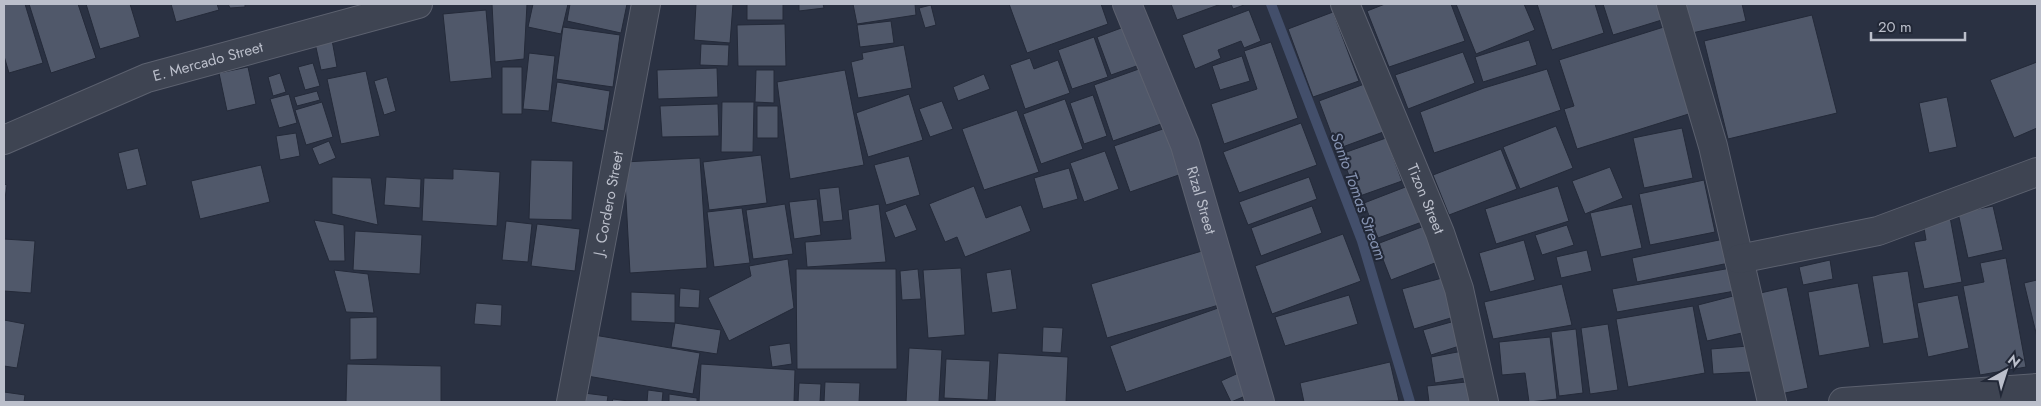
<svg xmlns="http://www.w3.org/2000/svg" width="2041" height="406" viewBox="0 0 2041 406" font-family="Jost,sans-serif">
	<rect width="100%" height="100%" fill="#2a3142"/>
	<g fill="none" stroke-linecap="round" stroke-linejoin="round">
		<path stroke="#434f6b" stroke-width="10" d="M1271,4L1362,241L1410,402"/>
	</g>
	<path fill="#50586a" stroke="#242a39" d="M4,4H25L43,63L9,73L4,56Z
		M29,4H78L96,58L51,73Z
		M86,4H130L140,37L100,49Z
		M171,4H217L219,10L176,22Z
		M228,4H245V7L230,8Z
		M492,4H527L524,59L495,62Z
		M533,4H568L561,34L528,27Z
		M570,4H627L621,33L567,21Z
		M696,4H733L730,43L694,40Z
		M747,4H783V20H747Z
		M799,4H823L824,8L799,11Z
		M853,4H915L916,15L857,24Z
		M1009,4H1101L1108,24L1027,53Z
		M1171,4H1221L1177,20Z
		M1231,4H1243L1244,5L1233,9Z
		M1385,4H1451L1465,41L1389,67L1367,11Z
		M1456,4H1524L1535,30L1476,54Z
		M1537,4H1595L1604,33L1552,50Z
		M1603,4H1660L1665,19L1613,35Z
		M1685,4H1742L1746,21L1692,33Z
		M931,5L936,25L925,28L919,8Z
		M486,10L492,78L450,82L443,14Z
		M1249,10L1261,41L1244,48L1241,41L1218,50L1221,58L1195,69L1182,35Z
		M1333,12L1359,81L1313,97L1288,29Z
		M1812,15L1837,113L1728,139L1704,41Z
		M891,21L894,43L860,47L857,25Z
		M785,24L786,66H738L737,25Z
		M1132,24L1145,63L1111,75L1097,37Z
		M1667,26L1695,112L1577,149L1564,109L1574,106L1559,60Z
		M563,27L620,35L613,87L556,79Z
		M1094,37L1108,77L1072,89L1058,50Z
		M332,40L337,67L321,70L315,43Z
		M1529,40L1537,65L1483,82L1475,57Z
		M1271,42L1298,118L1224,144L1211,104L1257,89L1244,51Z
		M701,44L729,45L728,66L700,65Z
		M904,45L912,88L858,98L851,62L863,59L862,53Z
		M1463,52L1475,83L1408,109L1395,75Z
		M529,53L555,56L549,111L523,109Z
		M1242,56L1250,81L1220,90L1212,66Z
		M1030,58L1034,69L1058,60L1070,93L1025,109L1010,65Z
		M2037,62V128L2014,138L1990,80Z
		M313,63L320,86L305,90L298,67Z
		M1150,65L1169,121L1113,141L1094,85Z
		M248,67L256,104L227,111L219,73Z
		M502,67H522V114H502Z
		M717,68L718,97L658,99L657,70Z
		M1547,69L1561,110L1434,153L1420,112L1484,88Z
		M756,70H774V103L755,102Z
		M845,70L864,165L790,179L777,82Z
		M366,71L380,136L341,144L327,79Z
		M280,73L286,92L273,96L268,77Z
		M984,74L990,89L958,101L953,87Z
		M387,77L396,111L384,115L374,81Z
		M557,82L610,91L604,131L551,122Z
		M1367,83L1386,131L1337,149L1319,101Z
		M317,91L320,100L297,106L294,97Z
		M289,94L297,123L279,128L270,99Z
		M909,94L923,140L868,157L856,113Z
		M1093,95L1107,136L1084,144L1070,103Z
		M1947,97L1957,147L1929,153L1919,103Z
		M1065,99L1083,149L1041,164L1023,114Z
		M942,101L953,129L930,137L919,109Z
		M322,102L333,137L306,145L295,110Z
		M722,102H754L753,152H721Z
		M718,104L719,136L662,137L660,106Z
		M757,106H778V138H757Z
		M1017,110L1039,172L984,190L962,129Z
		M1180,123L1196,169L1130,192L1114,146Z
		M1301,123L1317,165L1239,193L1223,152Z
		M1556,126L1573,168L1520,189L1503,147Z
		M1682,128L1693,178L1644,188L1633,138Z
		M296,133L300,156L280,160L276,136Z
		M1386,138L1402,181L1357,197L1341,154Z
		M329,141L336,158L319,165L312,148Z
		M138,148L147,185L127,190L118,153Z
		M1501,149L1517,189L1449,215L1433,175Z
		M1105,151L1119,189L1084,202L1070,163Z
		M761,155L767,203L709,210L703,162Z
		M909,156L920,195L886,205L874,165Z
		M700,158L707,268L630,273L624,162Z
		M531,160L573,161L572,220L529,219Z
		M261,165L270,202L200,219L191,181Z
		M1610,167L1623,198L1585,214L1572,181Z
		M1069,168L1078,199L1043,209L1034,178Z
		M453,169L500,172L497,226L422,221L424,178L453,179Z
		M332,177L371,178L378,225L332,214Z
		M386,177L421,179L420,208L384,205Z
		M1309,177L1317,199L1248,225L1239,202Z
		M1704,180L1715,232L1650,245L1639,194Z
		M4,184L7,185L4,205Z
		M974,186L986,218L1021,205L1031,231L965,257L957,237L945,242L929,204Z
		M1408,186L1422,222L1378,238L1364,203Z
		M1558,186L1569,221L1496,244L1485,209Z
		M839,187L843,220L823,222L819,189Z
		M817,199L821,235L794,239L789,202Z
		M785,204L793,254L753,259L746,210Z
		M879,204L886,262L807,267L805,242L851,239L848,210Z
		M906,204L917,230L895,238L885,212Z
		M1632,204L1642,248L1601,257L1590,213Z
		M1312,206L1322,233L1261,256L1251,228Z
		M1993,206L2003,250L1968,258L1958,213Z
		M742,208L750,263L714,267L707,212Z
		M1950,217L1962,282L1924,289L1914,242L1926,240L1923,222Z
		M314,220L344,225L345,261H329Z
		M506,221L532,224L528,262L502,260Z
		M537,224L580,229L575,271L531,266Z
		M1427,225L1440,261L1391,280L1377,244Z
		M1567,225L1574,245L1542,255L1535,235Z
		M355,231L422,235L420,274L353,270Z
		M1343,234L1361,281L1272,314L1255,266Z
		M4,239L35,241L31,293L4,291Z
		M1724,239L1729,263L1637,282L1632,258Z
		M1524,240L1535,280L1490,292L1479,253Z
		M1212,248L1229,302L1107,338L1091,284Z
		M1587,250L1592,271L1561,278L1556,257Z
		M2006,258L2026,367L1980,375L1963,286L1984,282L1980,263Z
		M788,259L794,308L729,341L708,298L751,276L749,266Z
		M1830,260L1833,279L1803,285L1799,267Z
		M961,268L965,335L928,338L923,270Z
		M1731,268L1735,291L1617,312L1612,289Z
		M796,269H896L897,369H797Z
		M918,269L921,299L902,300L900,271Z
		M1011,269L1017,309L992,313L986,273Z
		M334,270L368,274L374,313L346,312Z
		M1908,271L1919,338L1883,344L1872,276Z
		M1442,278L1454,317L1414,329L1402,289Z
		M2037,280V337L2024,283Z
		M1858,283L1870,347L1819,356L1808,292Z
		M1562,284L1572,325L1493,339L1484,302Z
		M1787,287L1808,388L1776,395L1756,294Z
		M680,288L700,290L699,308L679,307Z
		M631,292L675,294V323L631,321Z
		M1349,295L1358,324L1285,346L1275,317Z
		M1737,295L1746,332L1707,341L1698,305Z
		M1958,295L1969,348L1928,357L1917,303Z
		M476,303L502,305L501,326L474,324Z
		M1693,306L1705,373L1628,387L1616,319Z
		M1221,307L1238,354L1126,392L1110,346Z
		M377,317V359L350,360V318Z
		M1462,319L1469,343L1431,355L1423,330Z
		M4,320L25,324L17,368L4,366Z
		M675,323L721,330L717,354L671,347Z
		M1608,324L1618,390L1590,394L1581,328Z
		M1043,327L1063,328L1061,353L1042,352Z
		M1576,329L1583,393L1559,396L1551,332Z
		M594,335L700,353L693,394L587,376Z
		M1550,337L1557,399L1529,402L1525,373L1502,375L1499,342Z
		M790,343L792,364L772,367L769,346Z
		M1748,346L1751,372L1713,374L1711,349Z
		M909,348L942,350L939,402H906Z
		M1468,350L1472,377L1435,383L1431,357Z
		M998,353L1068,357L1066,402H995Z
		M946,359L990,361L988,400L944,398Z
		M1390,362L1399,401L1304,402L1300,383Z
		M347,364L441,366V402H346Z
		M701,364L795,370L794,402H699Z
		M1245,370L1255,392L1231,402L1221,381Z
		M1476,381L1477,402H1429L1427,386Z
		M825,382L860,383L859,402H824Z
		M799,383L821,384L820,402H798Z
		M648,390L663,392L662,402H647Z
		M4,392L25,395L24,402H4Z
		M584,393L608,396L607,402H583Z
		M669,394L697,398V402H669Z
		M613,399L637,402H612Z"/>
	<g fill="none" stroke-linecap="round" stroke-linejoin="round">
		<defs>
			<g id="street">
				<path id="s1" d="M1345,4L1440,233L1459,289L1484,402"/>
				<path d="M1671,4L1713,146L1772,402"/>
				<path id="s2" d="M4,140L147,78L418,4"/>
				<path d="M1739,259L1878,231L2037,172"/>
				<path id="s3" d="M571,402L646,4"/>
				<path d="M1843,402L2037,388"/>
			</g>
			<g id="secondary">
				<path id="s4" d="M1127,4L1185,145L1260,402"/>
			</g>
		</defs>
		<use href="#street" stroke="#5c616f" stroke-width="30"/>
		<use href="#secondary" stroke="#5c616f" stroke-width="30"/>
		<use href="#street" stroke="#3e4452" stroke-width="28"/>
		<use href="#secondary" stroke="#4c5264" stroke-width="28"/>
	</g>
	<g text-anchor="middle" stroke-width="4" stroke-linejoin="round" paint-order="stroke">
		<g font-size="15" fill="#bbbfcb" stroke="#222837">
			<text dy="5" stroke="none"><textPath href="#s2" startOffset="219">E. Mercado Street</textPath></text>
			<text dy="5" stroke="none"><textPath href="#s4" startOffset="210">Rizal Street</textPath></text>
			<text dy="5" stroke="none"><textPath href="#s1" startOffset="211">Tizon Street</textPath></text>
			<text dy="5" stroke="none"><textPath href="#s3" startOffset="202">J. Cordero Street</textPath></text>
		</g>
		<g font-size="16" font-style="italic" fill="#8592b0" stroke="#222837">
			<text transform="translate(1359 196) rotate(70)" y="6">Santo Tomas Stream</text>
		</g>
	</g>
	<rect width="2041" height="406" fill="none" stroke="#bbbfcb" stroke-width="10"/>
	<g transform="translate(2006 371) rotate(39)" stroke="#222837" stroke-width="4" paint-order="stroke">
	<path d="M0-4L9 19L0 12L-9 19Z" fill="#bbbfcb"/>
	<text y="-8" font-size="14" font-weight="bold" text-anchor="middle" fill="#bbbfcb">N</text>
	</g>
	<path d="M1871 32v8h94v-8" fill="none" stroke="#bbbfcb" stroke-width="2.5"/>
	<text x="1878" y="32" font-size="15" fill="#bbbfcb" stroke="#222837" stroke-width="4" paint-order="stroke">20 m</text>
</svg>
